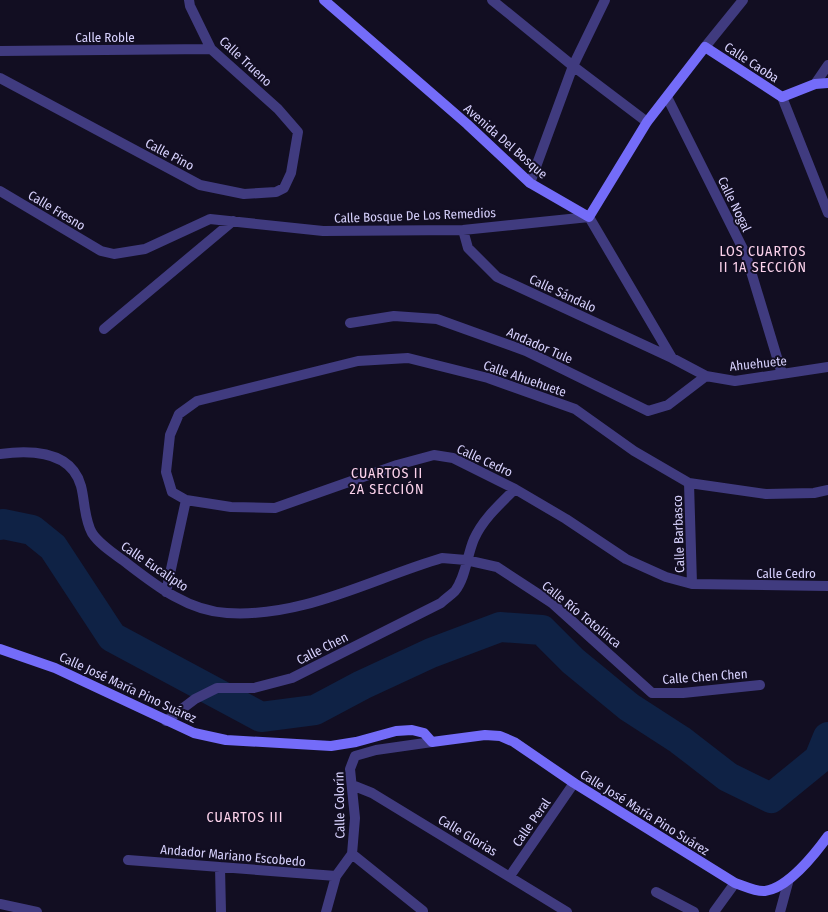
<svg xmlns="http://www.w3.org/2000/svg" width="828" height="912" viewBox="0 0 828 912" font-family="'Fira Sans Condensed',sans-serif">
	<rect width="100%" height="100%" fill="#120e22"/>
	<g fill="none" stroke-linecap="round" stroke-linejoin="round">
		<path stroke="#0f2245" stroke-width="30" d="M0,525L3,524L32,530L53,547L112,637L261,717L315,710L362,685L431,653L500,627L542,630L573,661L629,707L680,740L728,777L771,798L819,759L828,737"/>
		<path stroke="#403b7f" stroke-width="10" d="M492,0L573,66L647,122
			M705,47L743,0
			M0,51L211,49
			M0,78L200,185L244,194L276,192L284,188L291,173L298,132L278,109L211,49L190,6L189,0
			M815,84L828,65
			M667,97L746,255L782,374
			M782,97L828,213
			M530,183L573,66L605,0
			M0,191L101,251L114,254L145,249L210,219L323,231L463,230L589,217L672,358
			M463,230L468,248L497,277L672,358L706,376L735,381L828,367
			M350,323L394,316L437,319L526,351L648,411L668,405L706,376
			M104,329L233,221
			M0,454C30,450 71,450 81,486C85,501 84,519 92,533C99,544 113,553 124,561C154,584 187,611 227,613C303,618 371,579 442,558L466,560L497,567L552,603L652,693H683L760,685
			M689,483L692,584
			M828,490L814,493L766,494L689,483L634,451L575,409L488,378L408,358L358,361L197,401L179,414L170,435L166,472L172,492L186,500L231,507L275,508L397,465L434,455L453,458L515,489L566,519L626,559L666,577L692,584L828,586
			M166,592L186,500
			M166,721L195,699L217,688H254L292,678L441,603C445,599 451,595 455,591C466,577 467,555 474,539C483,519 500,504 515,489
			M352,785L372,793L567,912
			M352,854L423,911
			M128,860L336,876
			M220,867L221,912
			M510,876L574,783
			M656,892L694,912
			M0,904L37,912
			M326,912L336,876L352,854L355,818L350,769L355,756L376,750L432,742
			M714,912L735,883
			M780,912L789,879"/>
		<path stroke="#746cf9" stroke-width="10" d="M324,0L467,124L530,183L589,217L647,122L705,47L782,97L815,84L828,83
			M0,649L55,668L194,733L226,740L331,746L356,742L396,731L412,730L424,733L432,742L485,735L500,736L514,742L574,783L735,883C744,886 756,892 765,891C788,888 815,854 828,836"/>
	</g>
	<g text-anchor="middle" stroke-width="4" stroke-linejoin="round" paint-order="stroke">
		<g font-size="13" fill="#d7d1fd" stroke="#120e22">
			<text x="105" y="42">Calle Roble</text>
			<text transform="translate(246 61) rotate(43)" y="5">Calle Trueno</text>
			<text transform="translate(752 62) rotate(33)" y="5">Calle Caoba</text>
			<text transform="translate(506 141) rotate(41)" y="5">Avenida Del Bosque</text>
			<text transform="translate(170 154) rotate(28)" y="5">Calle Pino</text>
			<text transform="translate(735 204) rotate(64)" y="5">Calle Nogal</text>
			<text transform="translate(57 210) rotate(31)" y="5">Calle Fresno</text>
			<text transform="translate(415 215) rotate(-2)" y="5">Calle Bosque De Los Remedios</text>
			<text transform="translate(563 293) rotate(25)" y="5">Calle Sándalo</text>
			<text transform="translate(540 345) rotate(24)" y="5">Andador Tule</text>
			<text transform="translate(758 363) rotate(-6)" y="5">Ahuehuete</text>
			<text transform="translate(525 378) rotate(19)" y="5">Calle Ahuehuete</text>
			<text transform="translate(485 460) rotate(25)" y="5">Calle Cedro</text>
			<text transform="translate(678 534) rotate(-92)" y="5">Calle Barbasco</text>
			<text transform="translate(155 566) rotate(34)" y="5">Calle Eucalipto</text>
			<text x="786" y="578">Calle Cedro</text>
			<text transform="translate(582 614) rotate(39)" y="5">Calle Río Totolinca</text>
			<text transform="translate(322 648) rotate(-27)" y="5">Calle Chen</text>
			<text transform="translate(705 676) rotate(-4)" y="5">Calle Chen Chen</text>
			<text transform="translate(128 687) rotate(25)" y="5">Calle José María Pino Suárez</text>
			<text transform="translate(339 805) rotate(-91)" y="5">Calle Colorín</text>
			<text transform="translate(645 812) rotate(32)" y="5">Calle José María Pino Suárez</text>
			<text transform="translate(531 822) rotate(-55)" y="5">Calle Peral</text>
			<text transform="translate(468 835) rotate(31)" y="5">Calle Glorias</text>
			<text transform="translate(233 855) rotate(5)" y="5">Andador Mariano Escobedo</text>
		</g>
		<g font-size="14" letter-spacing="1" fill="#fdd3ec" stroke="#120e22">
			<text x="763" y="256">LOS CUARTOS<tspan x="763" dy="16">II 1A SECCIÓN</tspan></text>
			<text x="387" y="478">CUARTOS II<tspan x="387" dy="16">2A SECCIÓN</tspan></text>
			<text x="245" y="822">CUARTOS III</text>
		</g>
	</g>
</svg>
